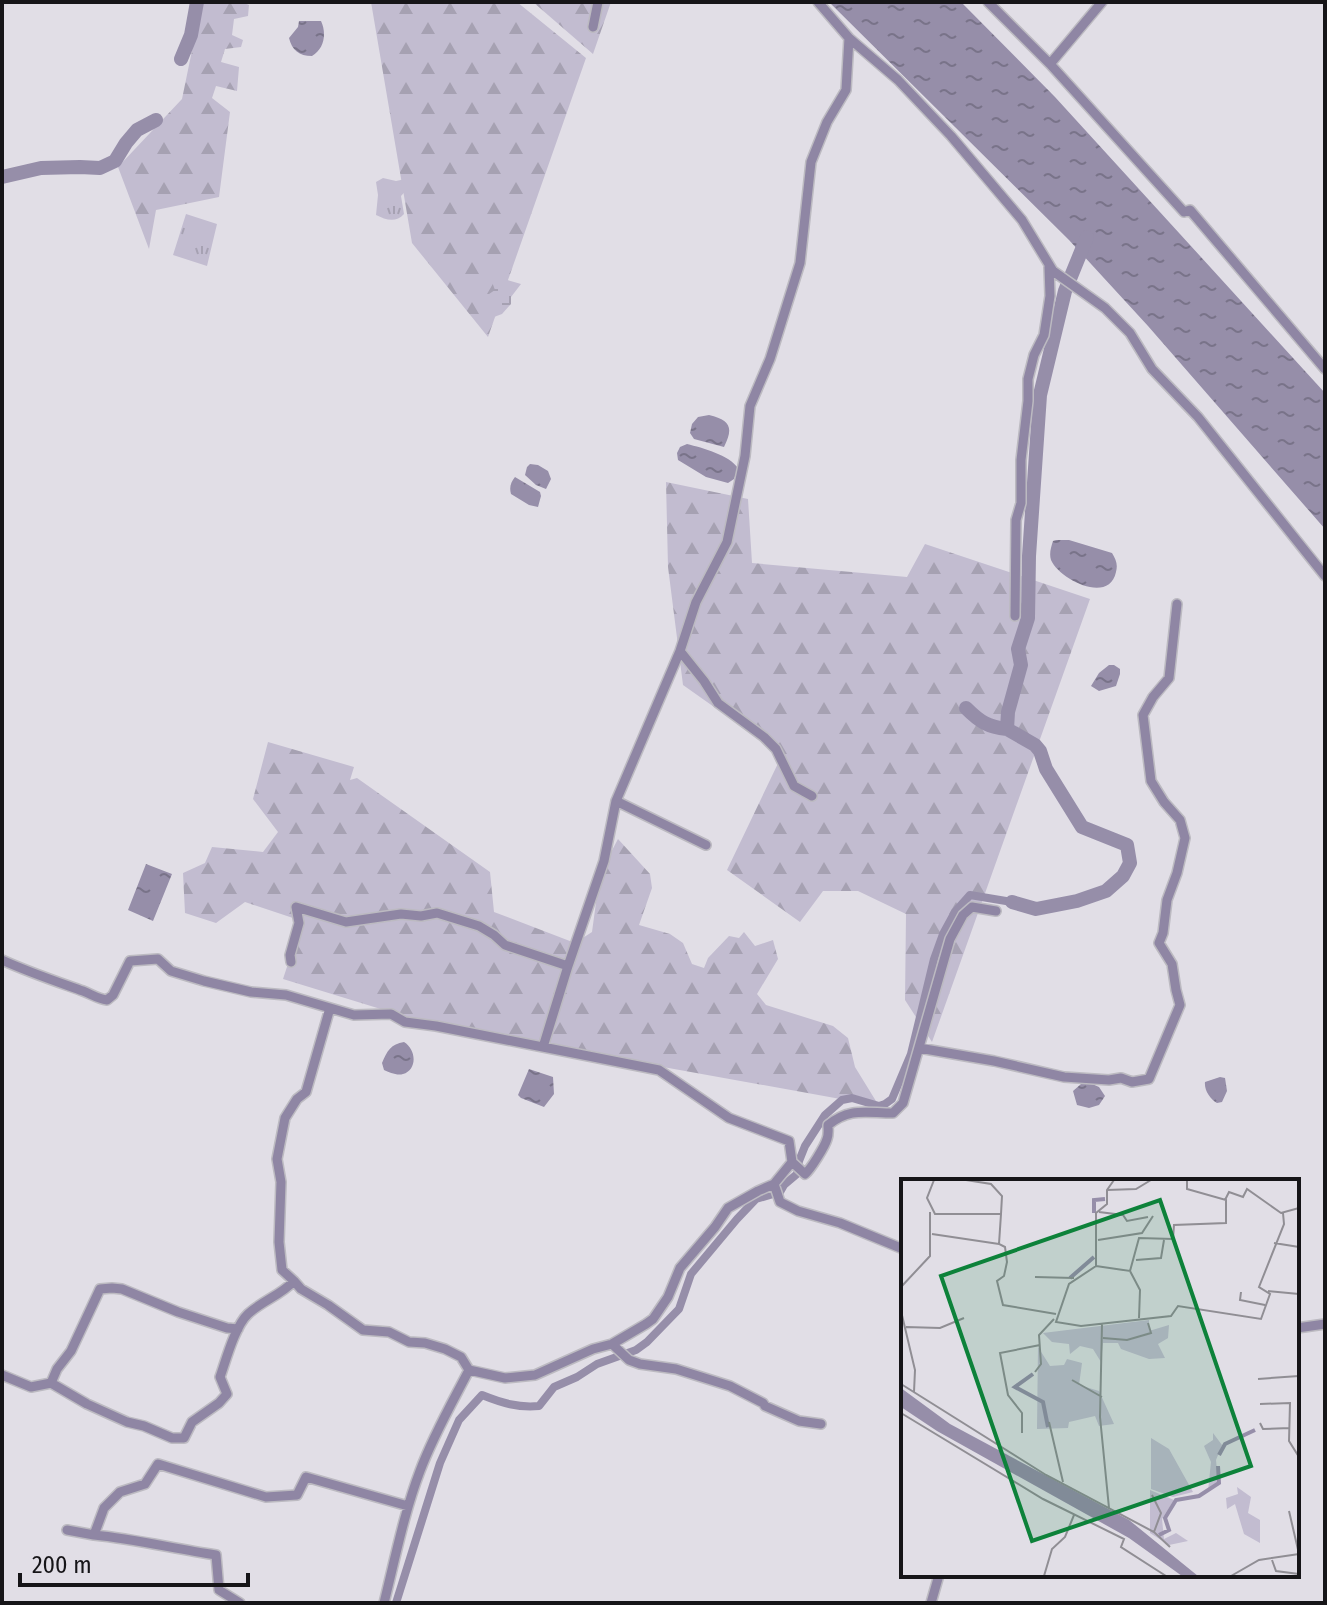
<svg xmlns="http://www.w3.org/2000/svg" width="1327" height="1605" viewBox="0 0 1327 1605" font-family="'Fira Sans Condensed',sans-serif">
	<defs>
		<pattern id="forest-firs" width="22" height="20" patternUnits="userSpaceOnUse" patternTransform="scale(2)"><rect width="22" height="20" fill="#c2bcd0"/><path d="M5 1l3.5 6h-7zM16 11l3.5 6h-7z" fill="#a6a1b2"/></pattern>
		<pattern id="wetland-marsh" width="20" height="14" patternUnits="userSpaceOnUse" patternTransform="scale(2)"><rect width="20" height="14" fill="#c2bcd0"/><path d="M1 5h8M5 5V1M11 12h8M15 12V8" fill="none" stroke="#a6a1b2"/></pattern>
		<pattern id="park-tufts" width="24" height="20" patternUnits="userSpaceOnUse" patternTransform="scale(2)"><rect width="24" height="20" fill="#c2bcd0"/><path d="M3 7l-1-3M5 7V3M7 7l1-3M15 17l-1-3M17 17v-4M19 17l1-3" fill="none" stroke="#a6a1b2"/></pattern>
		<pattern id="water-ripples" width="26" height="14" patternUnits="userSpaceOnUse" patternTransform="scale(2)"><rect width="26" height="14" fill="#968ea9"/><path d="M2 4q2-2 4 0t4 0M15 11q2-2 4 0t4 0" fill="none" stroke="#797389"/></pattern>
	</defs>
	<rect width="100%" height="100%" fill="#e1dee6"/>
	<path fill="url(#forest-firs)" d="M202,2H242L249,5L248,16L234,19L232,35L243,40L241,47L225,49L221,62L239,67L237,91L216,86L212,98L230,112L219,197L156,210L149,249L118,167L182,99Z
		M371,2H517L586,58L488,337L412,243Z
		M533,2H611L593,54Z
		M666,482L748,499L752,563L907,577L925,544L1090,599L932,1042L905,1000L906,914L858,891H823L800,922L727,870L782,755L683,685L668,567Z
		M268,742L354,767L350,780L357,778L490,872L494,912L575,943L592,932L600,873L618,839L650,874L652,888L639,925L670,934L683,943L692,964L704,968L708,958L729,936L739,938L744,932L755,946L773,940L778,959L757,994L766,1005L833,1026L848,1038L855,1067L879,1106L436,1026L283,979L302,921L245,902L216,923L185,913L183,873L205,863L212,847L263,852L278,832L253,799Z"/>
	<path fill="url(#wetland-marsh)" d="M493,276L521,284L511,297V304L502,314L494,317H491L497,300H489V294L495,290L492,282Z"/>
	<path fill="url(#park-tufts)" d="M383,178L396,181L410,178L412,184L401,196L404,214C396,223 386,220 376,215L378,195L376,182Z
		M186,214L217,224L207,266L173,255Z"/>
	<path fill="url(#water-ripples)" d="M829,2H961L1055,97L1325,393V529L1148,326L1069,240Z
		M299,21H321C327,34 324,49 312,56C299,56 292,50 289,38L298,27Z
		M709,415C730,420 734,427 724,447L694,439L690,433L692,424L698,417Z
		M687,444C703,448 729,455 738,468L734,479L728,483L706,477L678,460L677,453L680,447Z
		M530,464L538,465L548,471L551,479L546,489L536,485L525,475L527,467Z
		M515,477L540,492L541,496L538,507L529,505L511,494C509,487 511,482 515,477Z
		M1056,540H1069L1112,553C1116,560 1118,564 1116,572C1109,605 1059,579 1051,560C1049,554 1051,547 1053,541Z
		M1109,665H1114L1120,669V674L1116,686L1099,691L1091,686L1099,673Z
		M146,864L172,874L153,921L128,910Z
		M404,1042C417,1050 417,1070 403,1074C397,1076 389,1072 384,1070L382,1063C387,1051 391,1044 404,1042Z
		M529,1069L553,1077L554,1094L544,1107L521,1098L518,1095Z
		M1220,1077L1225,1078L1227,1091L1222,1102L1217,1103C1210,1099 1204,1090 1205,1082Z
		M1090,1083L1099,1087L1105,1096L1099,1105L1089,1108L1077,1105L1073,1091L1081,1084Z"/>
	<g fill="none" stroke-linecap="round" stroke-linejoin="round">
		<path stroke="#968ea9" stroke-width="8" d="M396,1603L440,1463L459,1420L482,1395C502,1403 518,1408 539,1406L554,1387L577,1377L597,1364L636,1350L647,1342L679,1309L691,1274L737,1219L756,1199L780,1192L784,1185L797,1174L799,1161L805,1146L825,1115L842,1100L852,1098L879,1106L885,1104L892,1099L911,1054L934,959L943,934L955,912L970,895L1012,902"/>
		<path stroke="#968ea9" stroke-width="14" d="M181,59L191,35L197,2
			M2,177L41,168L80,167L100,168L115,161L126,143L137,130L156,120
			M966,708C980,722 988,727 1007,729
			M1012,902L1036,909L1077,901L1106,891L1123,876L1130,863L1127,845L1082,827L1046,769L1040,751L1035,745L1007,729L1008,712L1021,665L1018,649L1028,618L1029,556L1040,395L1065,291L1087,237"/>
		<defs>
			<path id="street" d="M818,2L849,38L898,80L951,136L1022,220L1053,271L1105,308L1130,333L1152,369L1198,417L1325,576
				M988,2L1050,64L1184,212L1190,210L1325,369
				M593,27L598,2
				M1050,64L1102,2
				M1015,616L1016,520L1021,503V460L1028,401V379L1034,355L1044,335L1050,296L1049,267
				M680,651L704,681L718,703L764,737L776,749L794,786L812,796
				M616,801L706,845
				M2,960C28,972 55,981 83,991C91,994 98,999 107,1000L113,995L130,961L158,959L171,971L204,981L251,992L286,995L354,1015L391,1014L405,1022L436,1026L659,1070L729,1118L789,1141L792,1162L774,1184L758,1191L728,1208L715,1227L680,1268L668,1297L653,1319L646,1324L612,1344L593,1349L535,1375L505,1378L469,1370C452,1403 433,1436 420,1471C404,1513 395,1559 384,1603
				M291,962L290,955L299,923L296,907L346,922L401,914L421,916L437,913L479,926L494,935L505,945L568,966
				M543,1047L568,966L604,861L616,801L680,651L696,602L727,542L745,456L750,406L770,359L800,263L811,162L827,122L846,90L849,38
				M919,1048L994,1061L1064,1077L1109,1080L1121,1078L1132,1082L1149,1079L1180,1005L1176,990L1172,964L1159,943L1163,933L1167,900L1177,873L1185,838L1180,820L1164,802L1151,781L1143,715L1153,697L1169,678L1177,604
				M792,1162L805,1174C811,1169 825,1146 827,1139C829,1134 828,1129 828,1125C850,1107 866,1113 893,1113L903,1103L950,939L963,915L972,907L996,911
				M774,1184L780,1202L798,1211L840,1223L903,1249
				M294,1281L282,1270L279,1242L281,1182L277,1159L285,1118L297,1099L306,1092L330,1008
				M1297,1328L1325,1324
				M612,1344L629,1360L640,1364L676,1369L730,1386L763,1403L765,1406L799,1421L821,1424
				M2,1375L31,1387L51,1383L87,1404L127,1422L144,1426L172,1438H184L192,1422L219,1403L227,1394L220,1377C226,1360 235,1326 248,1314C262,1301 281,1295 294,1281L301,1289L328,1305L363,1330L389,1332L409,1342L425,1343L445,1349L461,1357L469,1370
				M51,1383L57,1369L71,1351L100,1289L112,1288L122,1289L178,1312L227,1328L238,1329
				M67,1530L94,1535L104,1508L120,1492L145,1484L158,1464L266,1497L297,1495L306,1477L408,1506
				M94,1535C135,1539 175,1549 216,1555L219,1590L240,1603
				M931,1603L939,1575"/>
		</defs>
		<use href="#street" stroke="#bcbac1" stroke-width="12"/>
		<use href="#street" stroke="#8f86a4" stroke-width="9"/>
	</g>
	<g transform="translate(901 1179)">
		<rect width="398" height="398" fill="#e1dee6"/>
		<path d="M248,141V152L268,146L267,159L257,165L264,179L248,180L220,170L217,164H202L200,183L192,170L179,167L169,175L168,165L151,163L142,154ZM137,168L149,187L163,186L166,180L181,184L178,206L198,212L213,245L198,247L194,237L168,243L167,249L136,250ZM312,254L321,266L315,281L317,303L307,312L310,283L303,267L312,261ZM250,259L268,270L292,313L272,318L250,310ZM336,308L350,318L347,334L359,341V364L343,355L334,325L326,330L325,319L337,315ZM249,311L273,321L261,340L263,360L275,354L287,362L268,366L249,354Z" fill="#c2bcd0"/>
		<path d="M0,209L49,245L228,341L297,397H281L228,359L36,252L0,228Z" fill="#968ea9"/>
		<path fill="none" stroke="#968ea9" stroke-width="4" d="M193,34V21L204,20M169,99L193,78M132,195L114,208L142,223L147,248M318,276L324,265L354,251M258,356L268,351L264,339L275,321L298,317L318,304L317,287"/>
		<path fill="none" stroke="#908e94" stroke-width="2" d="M33,1L26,19L34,35H100L98,65L104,68L106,83L103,97L96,102L102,126L155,135M65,1L90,5L101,17L100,35M213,1L206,11V25L195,34V87L168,105L155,143L180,147L270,137L277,127L360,140L369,115L358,108L383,45L382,34M206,11L235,10L250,1M324,21L328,13L342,18L346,10L380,34L398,29M198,33L222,36L226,42L247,38M31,55L98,65M197,61L241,54L252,37M373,64L398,68M235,81L260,79L263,61M195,87L229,92L238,59L272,60L273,46L325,44V21L286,10V1M229,92L239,111L238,139M134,98L173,99M0,108L29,77V33M367,112L398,115M340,113L339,121L364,126M0,132L14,191L13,213M201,145L199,238L208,329M5,148L39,149L63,139M202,159L226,161L250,154L247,144M134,193L140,185L138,156L153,140M357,200L398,197M171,201L201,218M0,205L145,296L253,353L269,368M359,225L389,224L388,262L398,278M0,234L142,320L223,360L220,368L265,397M148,243L162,303M359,244L362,250L389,249M121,254V234L107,216L99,174L139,166M251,316L260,334L253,353M388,332L398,375M371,381L375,392L398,395M143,397L151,370L164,358L173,336M330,397L358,381L398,375"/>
		<path fill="#0d823a" fill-opacity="0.15" stroke="#0d823a" stroke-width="4" d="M259,21L350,287L131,362L40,97Z"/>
		<rect width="398" height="398" fill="none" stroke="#161518" stroke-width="4"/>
	</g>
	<rect width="1327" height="1605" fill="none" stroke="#161518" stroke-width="8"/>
	<path d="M20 1573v12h228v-12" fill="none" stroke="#161518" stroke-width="4"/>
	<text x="32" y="1573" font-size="24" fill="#161518" stroke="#e1dee6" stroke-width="6" paint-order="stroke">200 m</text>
</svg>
